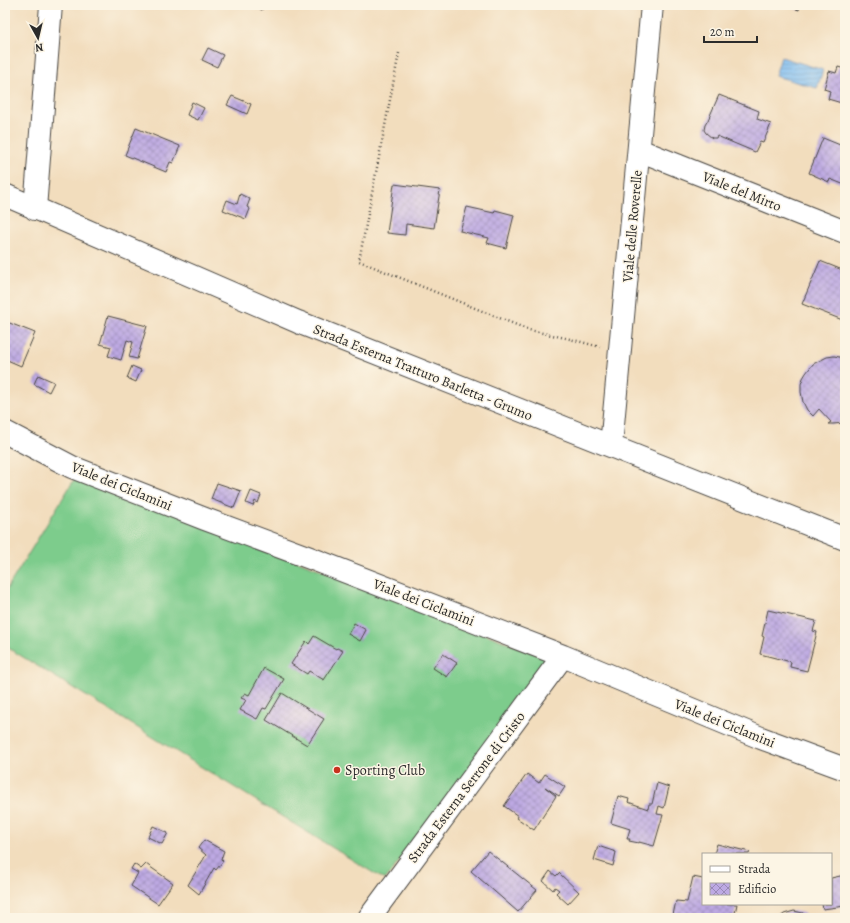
<svg xmlns="http://www.w3.org/2000/svg" width="850" height="923" viewBox="0 0 850 923" font-family="Alegreya,serif">
	<defs>
		<pattern id="water-rules" width="6" height="5" patternUnits="userSpaceOnUse"><rect width="6" height="5" fill="#7fbdf2"/><path d="M0 2.5h6" fill="none" stroke="#689ac4"/></pattern>
		<pattern id="building-cross-hatch" width="8" height="8" patternUnits="userSpaceOnUse"><rect width="8" height="8" fill="#bda9e3"/><path d="M0 0l8 8M0 8l8-8" fill="none" stroke="#9a8ab8"/></pattern>
	</defs>
	<rect width="100%" height="100%" fill="#fcf5e5"/>
	<filter id="ink" filterUnits="userSpaceOnUse"><feTurbulence type="fractalNoise" baseFrequency=".025" numOctaves="2"/><feDisplacementMap in="SourceGraphic" scale="8" xChannelSelector="R" yChannelSelector="G"/><feConvolveMatrix kernelMatrix="1 2 1 2 8 2 1 2 1" color-interpolation-filters="sRGB"/></filter>
	<filter id="wash" filterUnits="userSpaceOnUse"><feTurbulence type="fractalNoise" baseFrequency=".012" numOctaves="4" result="noise"/><feDisplacementMap in="SourceGraphic" scale="16" xChannelSelector="R" yChannelSelector="G"/><feGaussianBlur stdDeviation="0.9" result="paint"/><feColorMatrix in="noise" values="0 0 0 0 0 0 0 0 0 0 0 0 0 0 0 0 0 1.4 0 .05"/><feComposite in="paint" operator="in"/></filter>
	<g filter="url(#wash)">
		<rect width="100%" height="100%" fill="#f2ddbd"/>
		<path fill="#7dcc8c" stroke="#547c5c" d="M77,475L552,660L385,880L5,646V592Z"/>
		<path fill="url(#water-rules)" stroke="#55748e" d="M781,57L823,70L817,88L775,76Z"/>
		<g id="blocks">
			<path fill="url(#building-cross-hatch)" d="M252,5H263L262,10L252,6Z
				M785,5H800L799,10Z
				M208,48L223,55L217,67L202,60Z
				M838,67L845,69V104L828,99L830,91L824,89L829,71L836,73Z
				M719,95L759,111L757,119L771,124L763,143L760,142L755,152L717,136L716,138H712L706,133L704,130L705,125L708,120Z
				M232,96L251,104L247,114L227,105Z
				M192,102L204,108L198,120L187,115Z
				M136,128L180,146L173,163L170,162L166,172L125,155Z
				M823,138L845,147V185L830,179L829,182L809,173Z
				M394,184L440,190L434,228L406,224L405,235L387,233Z
				M240,194L250,199L247,207L250,209L246,219L223,210L227,200L237,204Z
				M467,207L494,213L495,210L514,215L506,248L487,243L489,238L460,231Z
				M820,261L845,271V321L802,304Z
				M108,316L147,326L137,359L129,357L133,342L127,340L121,360L108,356L111,347L100,344Z
				M7,322L35,333L21,366L5,359L7,352H5V326Z
				M834,356L845,358V423L833,424H828L831,422L819,409L813,416L807,410L803,402L801,392V384L803,378L806,373L813,364L827,357Z
				M132,366L141,370L136,382L127,378Z
				M38,375L54,382L49,392L34,384Z
				M217,483L241,491L234,508L211,499Z
				M251,491L261,495L258,503L255,501L253,506L246,503Z
				M768,610L816,621L813,631L817,632L807,671L790,667L791,662L760,654L764,637L762,636Z
				M354,623L366,630L360,641L348,634Z
				M314,636L336,649L337,648L343,651L324,680L309,671L307,674L291,664L306,641L309,644Z
				M443,654L457,663L447,677L433,668Z
				M264,668L284,679L266,709L263,708L257,719L240,710L246,700L241,698L245,693L249,695Z
				M282,693L324,719L307,745L266,720Z
				M527,774L539,783L545,774L565,787L559,796L545,787L556,796L534,830L517,818L518,816L504,806Z
				M657,783L669,787L664,808L659,806L657,814L663,815L654,846L639,842V843L629,841L630,839H627L630,829L611,823L618,796L629,799L628,802L648,809L649,804H652Z
				M153,826L168,833L162,844L148,837Z
				M204,840L224,851L221,859L223,861L216,870L214,868L199,894L188,885L206,855L198,848Z
				M717,844L750,852L749,854H714Z
				M598,846L616,852L613,866L594,860Z
				M488,851L537,890L518,912L471,871Z
				M134,864L141,869L146,864L173,883L158,904L131,886L138,873L131,869Z
				M550,871L556,876L559,873L579,892L568,904L556,893L559,890L555,887L553,890L543,881Z
				M845,875V906L823,909L822,904H831V878Z
				M693,877L703,879V904H737L734,918H687L673,915L676,901L687,902Z
				M794,911L803,913L808,918H779L784,914Z"/>
		</g>
	</g>
	<g filter="url(#ink)">
		<use href="#blocks" fill-opacity="0" stroke="#494641" stroke-width="1"/>
		<g fill="none" stroke-linecap="round" stroke-linejoin="round">
			<defs>
				<path id="minor" d="M639,150L845,232
					M5,195L298,322L845,539
					M35,209L51,5
					M5,432L72,467L205,519L310,558L563,656L761,738L845,769
					M611,446L652,5
					M369,918L563,656"/>
			</defs>
			<use href="#minor" stroke="#494641" stroke-width="24"/>
			<path stroke="#494641" stroke-width="2.5" stroke-dasharray="1 3" stroke-linecap="butt" d="M399,53L359,261L529,330L570,339L600,347"/>
			<use href="#minor" stroke="#fff" stroke-width="22"/>
		</g>
	</g>
	<circle fill="#c8321e" stroke="#fcf5e5" stroke-width="1.5" cx="337" cy="770" r="4"/>
	<g text-anchor="middle" stroke-width="3" stroke-linejoin="round" paint-order="stroke">
		<g font-size="14" fill="#2b2b2b" stroke="#fcf5e5">
			<text transform="translate(742 191) rotate(22)" y="5">Viale del Mirto</text>
			<text transform="translate(632 226) rotate(-85)" y="5">Viale delle Roverelle</text>
			<text transform="translate(423 372) rotate(22)" y="5">Strada Esterna Tratturo Barletta - Grumo</text>
			<text transform="translate(122 486) rotate(22)" y="5">Viale dei Ciclamini</text>
			<text transform="translate(424 602) rotate(21)" y="5">Viale dei Ciclamini</text>
			<text transform="translate(725 723) rotate(22)" y="5">Viale dei Ciclamini</text>
			<text transform="translate(466 787) rotate(-53)" y="5">Strada Esterna Serrone di Cristo</text>
		</g>
		<g font-size="14" fill="#2b2b2b" stroke="#fcf5e5" text-anchor="start">
			<text x="345" y="775">Sporting Club</text>
		</g>
	</g>
	<rect width="850" height="923" fill="none" stroke="#fcf5e5" stroke-width="20"/>
	<rect x="702" y="853" width="130" height="52" fill="#fcf5e5" stroke="#a8a49b"/>
	<rect x="710" y="866" width="20" height="6" fill="#ffffff" stroke="#a8a49b"/>
	<text x="738" y="873" font-size="12" fill="#2b2b2b">Strada</text>
	<rect x="710" y="883" width="20" height="12" fill="url(#building-cross-hatch)" stroke="#a8a49b"/>
	<text x="738" y="893" font-size="12" fill="#2b2b2b">Edificio</text>
	<g transform="translate(38 38) rotate(172)" stroke="#fcf5e5" stroke-width="3" paint-order="stroke">
	<path d="M0-3L7 15L0 10L-7 15Z" fill="#2b2b2b"/>
	<text y="-6" font-size="11" font-weight="bold" text-anchor="middle" fill="#2b2b2b">N</text>
	</g>
	<path d="M704 36v6h53v-6" fill="none" stroke="#2b2b2b" stroke-width="2"/>
	<text x="710" y="36" font-size="12" fill="#2b2b2b" stroke="#fcf5e5" stroke-width="3" paint-order="stroke">20 m</text>
</svg>
